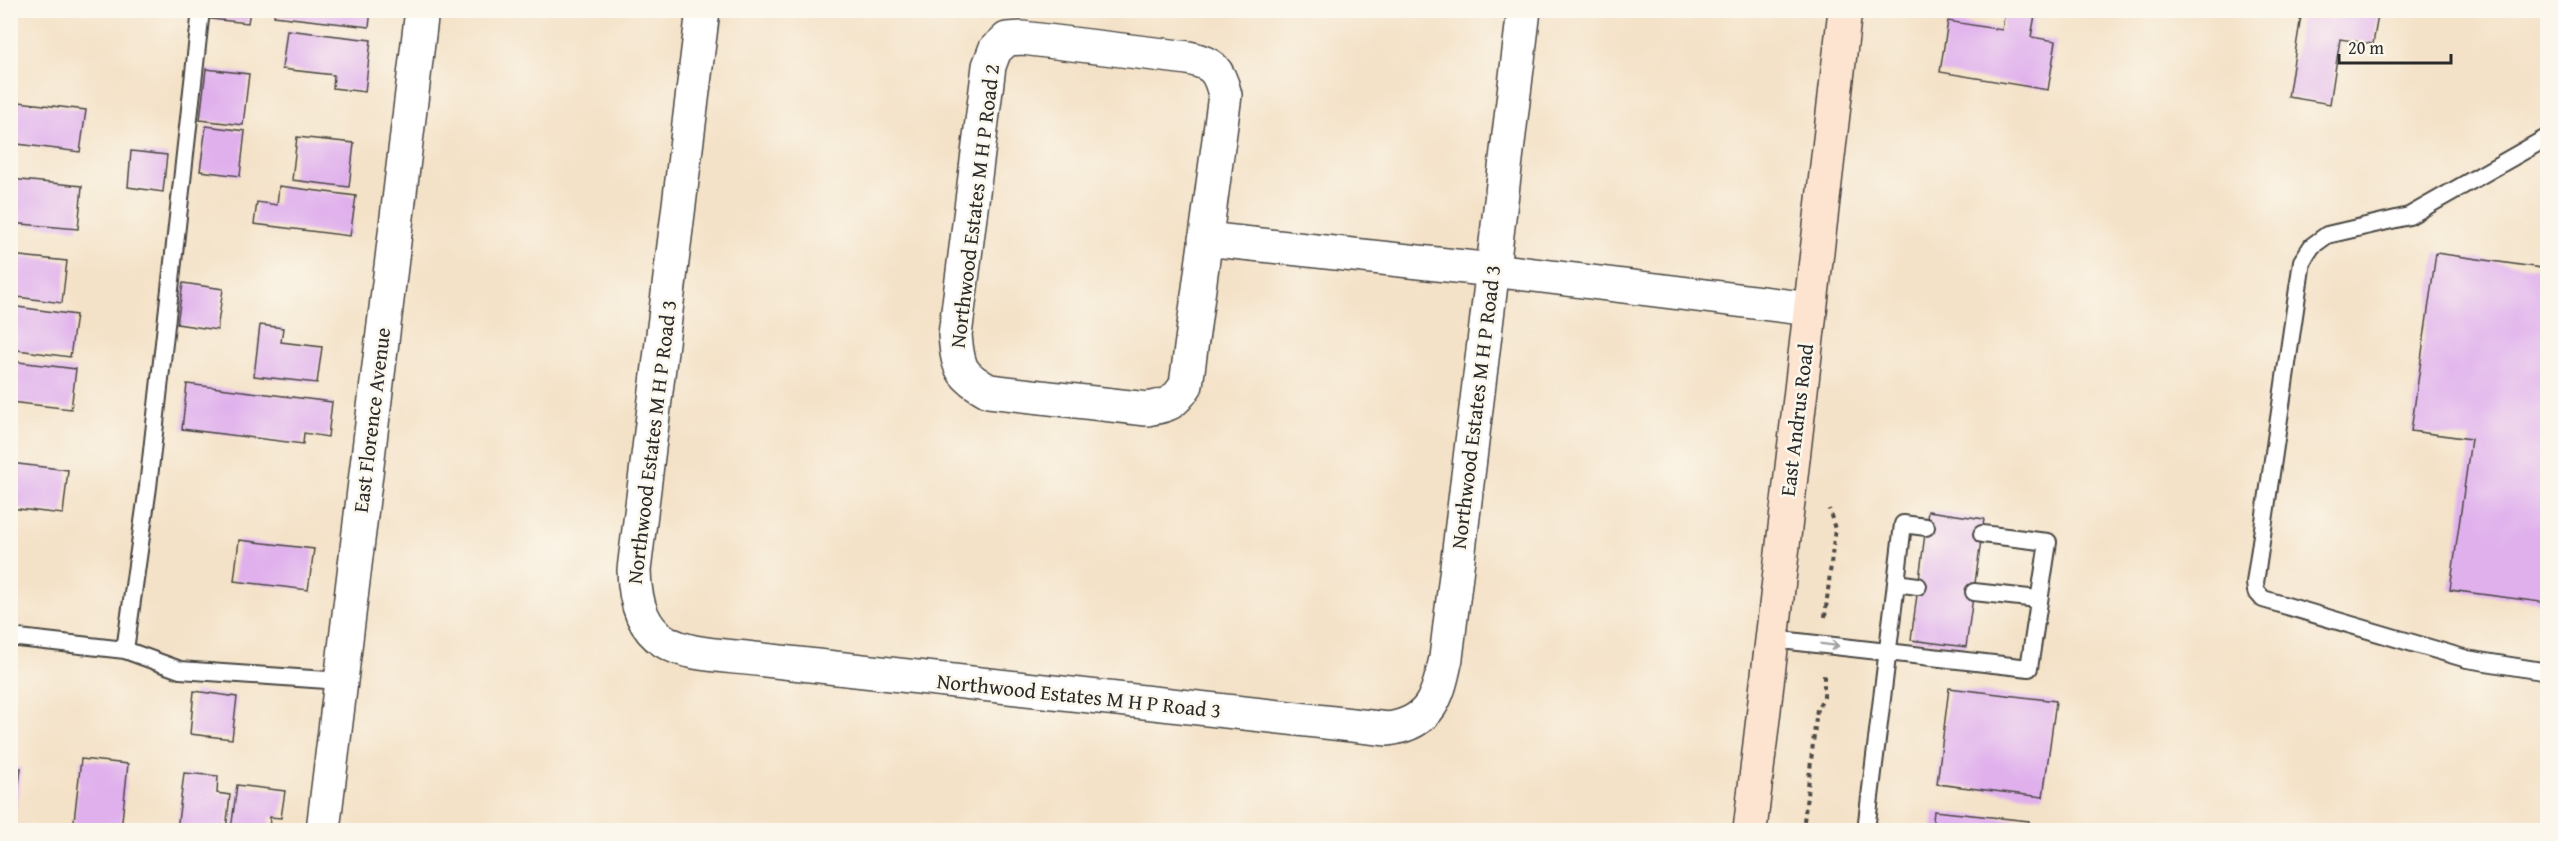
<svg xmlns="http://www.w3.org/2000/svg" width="2558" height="841" viewBox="0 0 2558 841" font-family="'Gentium Book Plus',serif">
	<rect width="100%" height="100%" fill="#fbf7ec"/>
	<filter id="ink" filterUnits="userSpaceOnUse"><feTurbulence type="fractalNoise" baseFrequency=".0167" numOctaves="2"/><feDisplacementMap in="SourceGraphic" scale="12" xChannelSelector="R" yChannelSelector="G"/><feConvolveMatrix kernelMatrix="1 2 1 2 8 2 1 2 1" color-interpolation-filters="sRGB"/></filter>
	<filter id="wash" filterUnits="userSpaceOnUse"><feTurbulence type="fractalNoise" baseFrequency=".008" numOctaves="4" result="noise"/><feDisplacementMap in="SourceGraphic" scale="24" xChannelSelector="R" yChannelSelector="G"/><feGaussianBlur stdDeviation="1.35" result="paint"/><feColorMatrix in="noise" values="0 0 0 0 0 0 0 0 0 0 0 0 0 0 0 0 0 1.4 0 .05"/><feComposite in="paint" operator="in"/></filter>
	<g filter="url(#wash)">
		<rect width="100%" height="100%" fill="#f4e2c8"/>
		<g id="blocks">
			<path fill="#e0b0ed" d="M212,10H250L248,23L211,19Z
				M275,10H371L369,27L274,16Z
				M2005,10H2036L2031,37L2056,41L2048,90L1940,72L1948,21L2002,30Z
				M2302,10H2379L2373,44L2340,39L2330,104L2288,97Z
				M287,30L371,40L365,92L333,88L334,75L282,69Z
				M206,69L249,74L243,125L200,120Z
				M10,101L86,110L80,152L10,143Z
				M206,126L245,131L240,176L200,171Z
				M297,137L354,143L349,187L292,180Z
				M131,151L167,155L163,192L128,187Z
				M10,179L82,186L78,229L10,223Z
				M279,186L356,196L350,236L254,224L257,202L277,205Z
				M2436,253L2548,269V603L2450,590L2471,439L2411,431Z
				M10,255L67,261L62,303L10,296Z
				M183,283L223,289L217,330L177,324Z
				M10,306L76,315L70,357L10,349Z
				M260,325L283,328L281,342L322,347L317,383L254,376Z
				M10,361L76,369L71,409L10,402Z
				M187,384L332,402L328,437L304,433L303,444L182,429Z
				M10,463L68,470L63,514L10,508Z
				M1928,511L1984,519L1966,647L1911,640Z
				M239,540L314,549L308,590L234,581Z
				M1949,688L2056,701L2043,797L1937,784Z
				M194,691L237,697L232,739L190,734Z
				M81,759L128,764L121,830H73Z
				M10,767L21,768L13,830H10Z
				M184,773L218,776L217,793L230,795L226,830H177Z
				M237,785L285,791L281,818L270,817L269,830H231Z
				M1934,811L2029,821L2028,830H1932Z"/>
		</g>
	</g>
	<g filter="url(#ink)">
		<use href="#blocks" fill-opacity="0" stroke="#494643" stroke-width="1.5"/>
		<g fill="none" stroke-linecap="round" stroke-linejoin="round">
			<defs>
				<path id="lane" d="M2548,137L2409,216L2327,235L2312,246L2302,261L2255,583L2256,591L2263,599L2467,659L2548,672
					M1896,583L1903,524L1926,527
					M1974,592L2038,599
					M10,637L125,650L180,670L341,681
					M1772,639L2029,668L2048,542L1982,534
					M125,650L148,487L201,10
					M1866,830L1896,583L1918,586"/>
				<path id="street" d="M703,10L634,570C636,661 693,651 764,660L1388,729C1431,723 1438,697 1446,658L1524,10
					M1022,38L1188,58C1213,63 1219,70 1225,95L1186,385C1174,404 1169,405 1147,409L989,391C960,375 958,368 955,335L989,66L995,50L1007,39Z
					M1205,239L1493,270L1810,309
					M323,830L422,10"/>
				<path id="secondary" d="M1750,830L1845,10"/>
			</defs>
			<use href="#lane" stroke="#494643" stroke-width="20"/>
			<use href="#street" stroke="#494643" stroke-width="36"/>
			<use href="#secondary" stroke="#494643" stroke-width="36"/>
			<path stroke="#494643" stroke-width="4" stroke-dasharray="4.5 4.5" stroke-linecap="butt" d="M1825,617L1835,529L1829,509
				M1803,830L1817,709L1824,697V672"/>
			<use href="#lane" stroke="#fff" stroke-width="16"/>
			<use href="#street" stroke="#fff" stroke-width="33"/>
			<use href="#secondary" stroke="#fde4d0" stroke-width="33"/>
		</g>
		<defs><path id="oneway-shaft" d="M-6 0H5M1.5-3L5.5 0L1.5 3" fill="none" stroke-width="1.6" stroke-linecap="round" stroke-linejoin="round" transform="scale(1.5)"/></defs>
		<use stroke="#a0a0a0" href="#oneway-shaft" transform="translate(1830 645) rotate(7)"/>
	</g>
	<g text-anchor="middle" stroke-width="5" stroke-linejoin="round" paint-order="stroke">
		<g font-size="21" fill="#2b2b2b" stroke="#fbf7ec">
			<text transform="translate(975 206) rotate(-83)" y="7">Northwood Estates M H P Road 2</text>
			<text transform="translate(1476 407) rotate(-83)" y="7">Northwood Estates M H P Road 3</text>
			<text transform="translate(372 420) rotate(-83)" y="7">East Florence Avenue</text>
			<text transform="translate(1797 420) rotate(-83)" y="7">East Andrus Road</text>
			<text transform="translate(652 442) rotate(-83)" y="7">Northwood Estates M H P Road 3</text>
			<text transform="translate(1079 696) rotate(6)" y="7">Northwood Estates M H P Road 3</text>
		</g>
	</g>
	<rect width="2558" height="841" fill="none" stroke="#fbf7ec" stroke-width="36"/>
	<path d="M2339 54v9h112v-9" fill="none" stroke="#2b2b2b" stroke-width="3"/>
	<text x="2348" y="54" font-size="18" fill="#2b2b2b" stroke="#fbf7ec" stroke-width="4.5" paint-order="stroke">20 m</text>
</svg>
